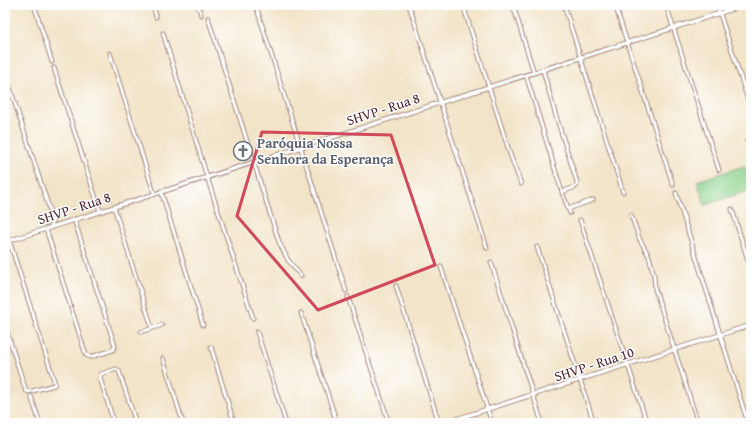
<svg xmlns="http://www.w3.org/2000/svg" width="756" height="428" viewBox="0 0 756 428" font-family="'Gentium Book Plus',serif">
	<rect width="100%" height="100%" fill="#fff"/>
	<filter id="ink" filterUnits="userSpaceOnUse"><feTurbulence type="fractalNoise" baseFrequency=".025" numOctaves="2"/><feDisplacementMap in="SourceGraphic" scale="8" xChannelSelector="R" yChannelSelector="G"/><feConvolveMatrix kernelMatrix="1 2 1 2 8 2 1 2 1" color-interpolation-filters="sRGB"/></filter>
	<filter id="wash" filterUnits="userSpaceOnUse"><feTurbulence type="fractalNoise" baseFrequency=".012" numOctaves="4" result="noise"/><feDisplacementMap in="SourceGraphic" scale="16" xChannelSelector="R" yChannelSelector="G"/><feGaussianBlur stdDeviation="0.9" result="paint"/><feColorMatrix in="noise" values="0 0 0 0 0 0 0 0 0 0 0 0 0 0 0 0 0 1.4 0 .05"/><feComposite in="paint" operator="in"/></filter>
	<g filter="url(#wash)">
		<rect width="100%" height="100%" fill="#f2e4c8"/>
		<path fill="#8dd28c" stroke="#6c785c" d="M744,166L751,186V190L705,205L697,181Z"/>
	</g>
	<g filter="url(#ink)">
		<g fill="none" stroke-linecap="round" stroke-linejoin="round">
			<defs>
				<path id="minor" d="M34,5L52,62
					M153,5L156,17
					M198,5L201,15
					M409,5L487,248
					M463,5L510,154L521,184
					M513,5L534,73
					M564,5L623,192
					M615,5L673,185
					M666,5L719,170
					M717,5L751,109
					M256,6L346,291
					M208,18L279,242L288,260L301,276
					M163,33L207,177L253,318
					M110,53L154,193
					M54,68L100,211
					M5,73L6,77
					M526,75L562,192L575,187L577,185V182L555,113L543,70
					M8,82L53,220L51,227
					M747,142L751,141
					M161,191L203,325
					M562,192L570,213
					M676,193L748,423
					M114,207L152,328
					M568,209L593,200
					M732,209L751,270
					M631,215L640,240L649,256L654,276L655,289L698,423
					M580,220L647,423
					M46,229L86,355L91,357L113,350L115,346L74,219
					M537,247L594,423
					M491,262L542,423
					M441,267L492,423
					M396,286L439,423
					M348,297L389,423
					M301,313L337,423
					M5,326L26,391L29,392L54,385L55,384L52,374L9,240
					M141,332L162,325
					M257,332L286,423
					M211,347L234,423
					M163,358L183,423
					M31,396L40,423
					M114,423L100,378L101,374L116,369L119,371L136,423"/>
				<path id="tertiary" d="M5,242L745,5
					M444,423L751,325"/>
			</defs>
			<use href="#minor" stroke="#9e827a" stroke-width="5"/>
			<use href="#tertiary" stroke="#9e827a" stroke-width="5.5"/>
			<use href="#minor" stroke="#fff" stroke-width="3"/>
			<use href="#tertiary" stroke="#fff" stroke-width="3.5"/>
		</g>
	</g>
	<path fill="none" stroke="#d1495b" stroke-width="3" stroke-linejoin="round" d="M262,132L391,135L435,265L318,310L237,216Z"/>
	<defs>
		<symbol id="church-ring" viewBox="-11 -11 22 22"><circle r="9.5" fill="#fff" stroke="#6b7280" stroke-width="1.5"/><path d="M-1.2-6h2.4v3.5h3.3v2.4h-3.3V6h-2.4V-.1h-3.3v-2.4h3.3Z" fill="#6b7280"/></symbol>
	</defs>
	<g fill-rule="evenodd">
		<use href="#church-ring" x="232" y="140" width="22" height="22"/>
	</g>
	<g text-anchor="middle" stroke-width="3" stroke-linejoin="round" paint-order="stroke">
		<g font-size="14" fill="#4a1f2b" stroke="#fff">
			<text transform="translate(383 109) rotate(-18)" y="5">SHVP - Rua 8</text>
			<text transform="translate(74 208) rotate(-18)" y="5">SHVP - Rua 8</text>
			<text transform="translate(594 364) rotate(-18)" y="5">SHVP - Rua 10</text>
		</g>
		<g font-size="14" font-weight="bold" fill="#5b616d" stroke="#fff" text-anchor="start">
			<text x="257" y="148">Paróquia Nossa<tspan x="257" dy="16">Senhora da Esperança</tspan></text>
		</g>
	</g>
	<rect width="756" height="428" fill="none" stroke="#fff" stroke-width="20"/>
</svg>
